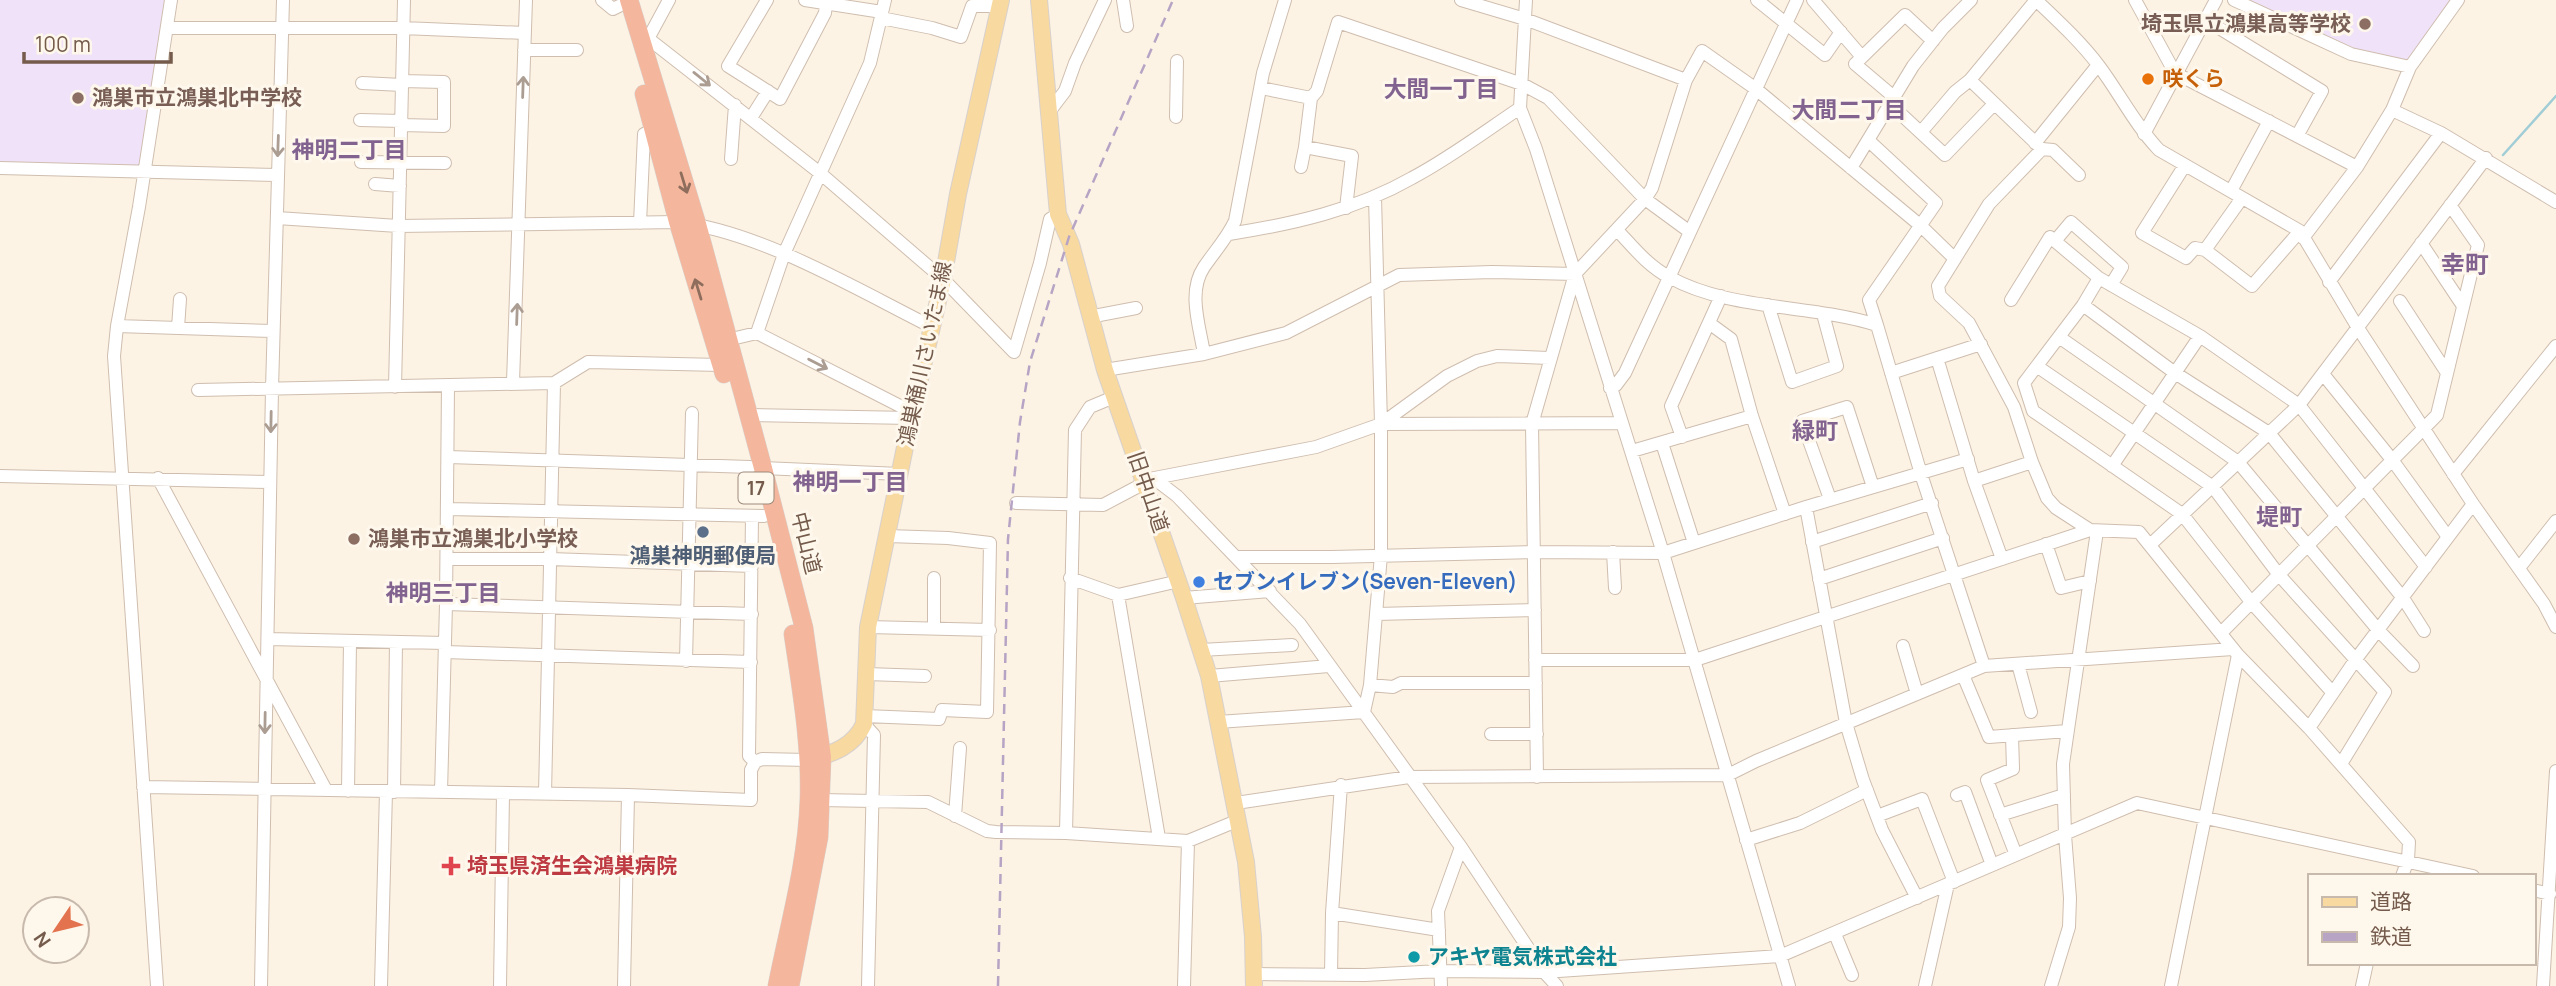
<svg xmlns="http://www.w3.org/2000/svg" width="2556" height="986" viewBox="0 0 2556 986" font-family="Manrope,'Noto Sans JP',sans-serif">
	<rect width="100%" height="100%" fill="#fcf3e5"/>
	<path fill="#f0e2f8" d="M0,0H171L144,172L0,168Z
		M2242,0H2452L2407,60L2351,49Z"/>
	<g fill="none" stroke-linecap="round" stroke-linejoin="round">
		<path stroke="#a1cdd6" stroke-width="2.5" d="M2503,155L2556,96"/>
		<defs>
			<path id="minor" d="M602,0L613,9L619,6
				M767,0L728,66L780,99L825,13L826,4
				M805,0L882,12
				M1123,0L1127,26
				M1461,0L1525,19L1686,80
				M1526,0L1520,108L1536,149L1663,553L1789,986
				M1757,0L1825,55L1841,32
				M1813,0L1862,57
				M2036,0C2058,21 2081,42 2099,66C2120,94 2135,125 2159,150L2300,231L2358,328L2473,504L2544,604L2556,627
				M2135,0L2175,73L2357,167
				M2234,0L2351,54L2410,67
				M881,18L932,28L961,37L972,6H1000
				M2206,20L2322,91L2297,136
				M168,28H403L525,33
				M636,29L820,173L943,279L1014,352L1040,263L1050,219L1058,214
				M649,37L669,0
				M524,50H577
				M1970,80L2042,149L2053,150L2079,175
				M362,83L402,85
				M1261,88L1311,98L1317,91L1338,22L1522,84L1548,98L1645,199L1690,232
				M1894,97L1855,64L1905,15L1933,41
				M1890,104L1945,155L1994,104
				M2392,110L2441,133L2556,202
				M1049,112L1065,91L1075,63L1105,0
				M1176,117L1177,61
				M751,118L768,91
				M360,120L402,121
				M401,125L444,126V82L402,81
				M1921,132L1955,92L1970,80L2036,0
				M2144,134L2216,0
				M1869,141L1936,203L1869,300L1877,325
				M2035,143L2098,65
				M1305,147L1311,98
				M2042,149L1989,204L1938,286L1940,296L1969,323L2014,407L2032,462L2047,498L2056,508L2090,530
				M731,159L735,105
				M361,162L445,163
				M2185,165L2142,233L2186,258L2195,248L2205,250L2252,286L2300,231
				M1301,167L1305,147L1352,156L1346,208
				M0,168L277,175
				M1851,168L1913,66L1943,28L1971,0
				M375,184L400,186
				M2231,191L2269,121
				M277,218L398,226L678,222C761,232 856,289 932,327
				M640,223L644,134L654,129
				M1617,230C1633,247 1648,266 1669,277C1730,311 1811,304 1877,325L1921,474L1984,666
				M1229,234C1293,224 1356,210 1412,178C1450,158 1484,132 1520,108
				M2303,238L2357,167L2392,110L2410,67L2458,0
				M2055,241L2071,222L2122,267L2111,285
				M2421,243L2463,306
				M2205,250L2242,198
				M2099,278L2083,305L2024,383L2033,411L2182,514L2252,603L2333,693
				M2329,282L2441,133
				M2011,300L2050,237L2099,278L2200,336L2299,405L2426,567
				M2400,301L2447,373
				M1768,305L1792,382L1837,366L1823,314
				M2083,305L2175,373L2269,433L2403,598L2424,631
				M1089,317L1136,308
				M1709,323L1731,339L1752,416L1785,514
				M117,326L273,331
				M178,328L180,299
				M757,333L784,254L870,63L885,0
				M2059,337L2238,462L2379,631L2413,666
				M727,340L757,333L902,407L911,418
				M1204,354C1200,327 1187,292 1204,267C1215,251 1227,238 1235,221L1263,73L1285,0
				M1937,358L1974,481L2002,559
				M2038,367L2213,487L2279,575L2385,692L2341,764
				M1105,370L1204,354L1286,333L1399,275L1492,272L1575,274
				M1891,373L1981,344
				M2323,374L2393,461L2448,537
				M513,382L526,0
				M395,387L404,0
				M1610,388L1616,385L1625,373L1797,0
				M198,390L554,383L588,362L721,365
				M747,415L911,418
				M1381,424L1622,423
				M1682,437L1671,406L1721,296
				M1662,443L1694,543
				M1632,451L1752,416
				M448,457L750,467
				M2112,466L2200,336
				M763,468L900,474
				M2453,474L2556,346
				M0,476L270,482
				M158,478L326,790
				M1156,480L1177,496L1300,624L1461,847L1544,972L1557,986
				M1974,481L2032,462
				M1830,499L1802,421L1847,407L1873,487
				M1016,503L1103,505L1137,487L1144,480L1316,447L1381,424L1447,376L1477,361L1497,356L1549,358
				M1806,507L1846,723L1863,780L1882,830L1917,898
				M448,509L764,516
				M1812,542L1932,503
				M2046,544L2061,588L2090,581
				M2150,545L2299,405L2486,158
				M1613,552L1615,588
				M1237,557H1332L1534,552L1663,553L1806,507L1968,459
				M447,559H550L752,566
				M2519,568L2556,521
				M1070,578L1118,595L1179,581
				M1819,579L1943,538
				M1118,595L1159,838
				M1184,598L1270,591
				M446,604L752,614
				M1376,614L1535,610
				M868,627L990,630
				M934,629V578
				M2221,633L2437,415L2478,245L2450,205
				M268,639L445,643
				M1903,646L1917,694
				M1201,650L1292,645
				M445,652L751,662
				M1535,660H1695L2090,530L2139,532L2238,655L2309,728L2409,842L2408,860L2402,876
				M686,661L692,413
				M2018,664L2031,712
				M867,674L925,676
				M1963,675L1989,737L2067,731
				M1209,676L1329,666
				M1370,685L1393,687L1401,683H1536
				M1364,712L1370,685L1381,555V424L1375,197
				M865,716L939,719L942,710L987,712L990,543L948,538L887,536
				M1218,722L1364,712
				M864,724L874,735L868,986
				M2309,728L2356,659L2473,504
				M1491,734H1537
				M2012,735L2013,769L1987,780L2016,855
				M755,762L762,759L808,760
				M1537,777L1532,424L1575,274L1645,199L1652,188L1686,80L1702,51L1756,89L1921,226L1955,259
				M143,787L628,795L751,800V770L755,762L749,756L752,516
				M348,791L350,641
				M394,792L396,642
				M441,792L446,604L448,386
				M545,794L554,383
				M1957,795L1965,792L1992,865
				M820,800L928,802L987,831L996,832L1066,833L1188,841L1239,820
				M1236,803L1409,777L1728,775L1756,761L1984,666L2233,649
				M2000,815L2064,795
				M955,816L960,748
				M1877,816L1922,799L1954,882
				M1066,833L1075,430L1090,407L1114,397
				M1746,840L1800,823L1867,790
				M2533,890L2550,894
				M1332,913L1439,930
				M1835,934L1852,975
				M1254,974L1365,975L1440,971L1544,972L1780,956L2137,803L2473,876
				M1331,975L1332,913L1341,785
				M157,986L114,356L117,326L139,207L171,0
				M261,986L272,389L283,0
				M381,986L386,791
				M500,986L503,794
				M624,986L628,795
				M1184,986L1188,841
				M1441,986L1438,911L1461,847
				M1925,986L1948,884
				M2051,986L2069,927L2070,898L2065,835L2063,764L2097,531
				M2171,986L2238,655
				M2362,986L2367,963
				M2543,986L2556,771"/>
			<path id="major" d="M1039,0L1058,214L1071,244L1105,370L1184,598L1209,676L1246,862L1253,937L1254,986
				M811,759C833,754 854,746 864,724L868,627L911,418L943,279L958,194L1001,0"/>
			<path id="highway" d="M629,0L697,224L763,468L804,628L822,757L819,837L790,986
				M644,94L678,222L724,374
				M777,986C789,925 807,863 809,800C811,745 801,688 793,634"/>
		</defs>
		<use href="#minor" stroke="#cfbeaf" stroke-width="14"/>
		<use href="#major" stroke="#d8d1cd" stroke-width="18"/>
		<use href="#highway" stroke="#d8d1cd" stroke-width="19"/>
		<use href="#minor" stroke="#fff" stroke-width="12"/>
		<use href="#major" stroke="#f8d9a0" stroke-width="16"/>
		<use href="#highway" stroke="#f4b79e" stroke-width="18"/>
		<path stroke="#b7a4c5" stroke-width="2.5" stroke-dasharray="10 7" stroke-linecap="butt" d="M998,986L1008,539L1020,422L1030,362L1069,237L1173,0"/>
	</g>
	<defs><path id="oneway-shaft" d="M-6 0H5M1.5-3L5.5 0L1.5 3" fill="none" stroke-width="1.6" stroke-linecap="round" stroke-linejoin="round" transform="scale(1.75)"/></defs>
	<g stroke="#ac9d93">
		<use href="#oneway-shaft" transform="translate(702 79) rotate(39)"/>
		<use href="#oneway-shaft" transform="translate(523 87) rotate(-88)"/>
		<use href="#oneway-shaft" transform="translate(278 146) rotate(92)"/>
		<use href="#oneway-shaft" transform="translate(517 314) rotate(-88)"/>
		<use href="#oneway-shaft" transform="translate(818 364) rotate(27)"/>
		<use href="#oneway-shaft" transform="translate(271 422) rotate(91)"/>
		<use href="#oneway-shaft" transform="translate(265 723) rotate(91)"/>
	</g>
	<g stroke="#8e6d5c">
		<use href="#oneway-shaft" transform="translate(684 183) rotate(73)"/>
		<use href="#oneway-shaft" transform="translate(698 289) rotate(-107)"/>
	</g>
	<g fill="#8d6e63" stroke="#fef7ec" stroke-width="2.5">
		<circle cx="2365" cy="24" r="7"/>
		<circle cx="78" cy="98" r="7"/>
		<circle cx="354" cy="539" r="7"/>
	</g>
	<circle fill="#e8710a" stroke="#fef7ec" stroke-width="2.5" cx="2148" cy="79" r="7"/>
	<circle fill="#5c6f8a" stroke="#fef7ec" stroke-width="2.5" cx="703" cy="532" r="7"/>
	<circle fill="#3f7fe0" stroke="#fef7ec" stroke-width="2.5" cx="1199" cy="582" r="7"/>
	<path fill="#e0444e" stroke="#fef7ec" stroke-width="2.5" d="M447.5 855.5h7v7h7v7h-7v7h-7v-7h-7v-7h7z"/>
	<circle fill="#0f9aa8" stroke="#fef7ec" stroke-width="2.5" cx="1414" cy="957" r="7"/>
	<g text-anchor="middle" stroke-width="6" stroke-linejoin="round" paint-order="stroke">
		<rect fill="#fef7ec" stroke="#9d8a7b" stroke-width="2" x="738.5" y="472.5" width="35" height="31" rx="5"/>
		<g font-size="19" font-weight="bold" fill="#745b4b">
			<text x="756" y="495">17</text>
		</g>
		<g font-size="21" font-weight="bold" fill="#785e54" stroke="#fef7ec" text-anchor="start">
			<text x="2351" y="31" text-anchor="end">埼玉県立鴻巣高等学校</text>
			<text x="92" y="105">鴻巣市立鴻巣北中学校</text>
			<text x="368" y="546">鴻巣市立鴻巣北小学校</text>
		</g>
		<g font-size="21" font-weight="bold" fill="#c56008" stroke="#fef7ec" text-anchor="start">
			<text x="2162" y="86">咲くら</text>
		</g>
		<g font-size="21" fill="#745b4b" stroke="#fef7ec">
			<text transform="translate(925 354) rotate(-78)" y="7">鴻巣桶川さいたま線</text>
			<text transform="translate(1148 492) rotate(71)" y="7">旧中山道</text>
			<text transform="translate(806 543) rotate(76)" y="7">中山道</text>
		</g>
		<g font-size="21" font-weight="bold" fill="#4e5e75" stroke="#fef7ec">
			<text x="703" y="563">鴻巣神明郵便局</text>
		</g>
		<g font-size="21" font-weight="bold" fill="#366cbe" stroke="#fef7ec" text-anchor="start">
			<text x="1213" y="589">セブンイレブン(Seven-Eleven)</text>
		</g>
		<g font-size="21" font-weight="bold" fill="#be3a42" stroke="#fef7ec" text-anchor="start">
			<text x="467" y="873">埼玉県済生会鴻巣病院</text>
		</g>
		<g font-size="21" font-weight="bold" fill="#0d838f" stroke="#fef7ec" text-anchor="start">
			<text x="1428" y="964">アキヤ電気株式会社</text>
		</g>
		<g font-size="23" font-weight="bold" fill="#826390" stroke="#fef7ec">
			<text x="1441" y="97">大間一丁目</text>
			<text x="1849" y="118">大間二丁目</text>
			<text x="349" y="158">神明二丁目</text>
			<text x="1815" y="439">緑町</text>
			<text x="850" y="490">神明一丁目</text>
			<text x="2279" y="525">堤町</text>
			<text x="443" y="601">神明三丁目</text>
		</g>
		<g font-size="24" font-weight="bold" fill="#826390" stroke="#fef7ec">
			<text x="2465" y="273">幸町</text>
		</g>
	</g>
	<rect x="2308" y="874" width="228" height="91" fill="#fef7ec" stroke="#c7b9ac" stroke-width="2"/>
	<rect x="2322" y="897" width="35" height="10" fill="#f8d9a0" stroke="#c7b9ac" stroke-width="2"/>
	<text x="2370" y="909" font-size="21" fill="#745b4b">道路</text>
	<rect x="2322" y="932" width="35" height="10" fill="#b7a4c5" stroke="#c7b9ac" stroke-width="2"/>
	<text x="2370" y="944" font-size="21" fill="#745b4b">鉄道</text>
	<g transform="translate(56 930) rotate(235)"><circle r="33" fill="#fef7ec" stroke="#c7b9ac" stroke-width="2"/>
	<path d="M0-5L12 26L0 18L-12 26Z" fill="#e2734e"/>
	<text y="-10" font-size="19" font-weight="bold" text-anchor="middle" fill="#745b4b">N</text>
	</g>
	<path d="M24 52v10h147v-10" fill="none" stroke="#745b4b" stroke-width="3.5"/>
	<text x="35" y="52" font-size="21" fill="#745b4b" stroke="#fef7ec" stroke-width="5" paint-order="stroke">100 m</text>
</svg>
